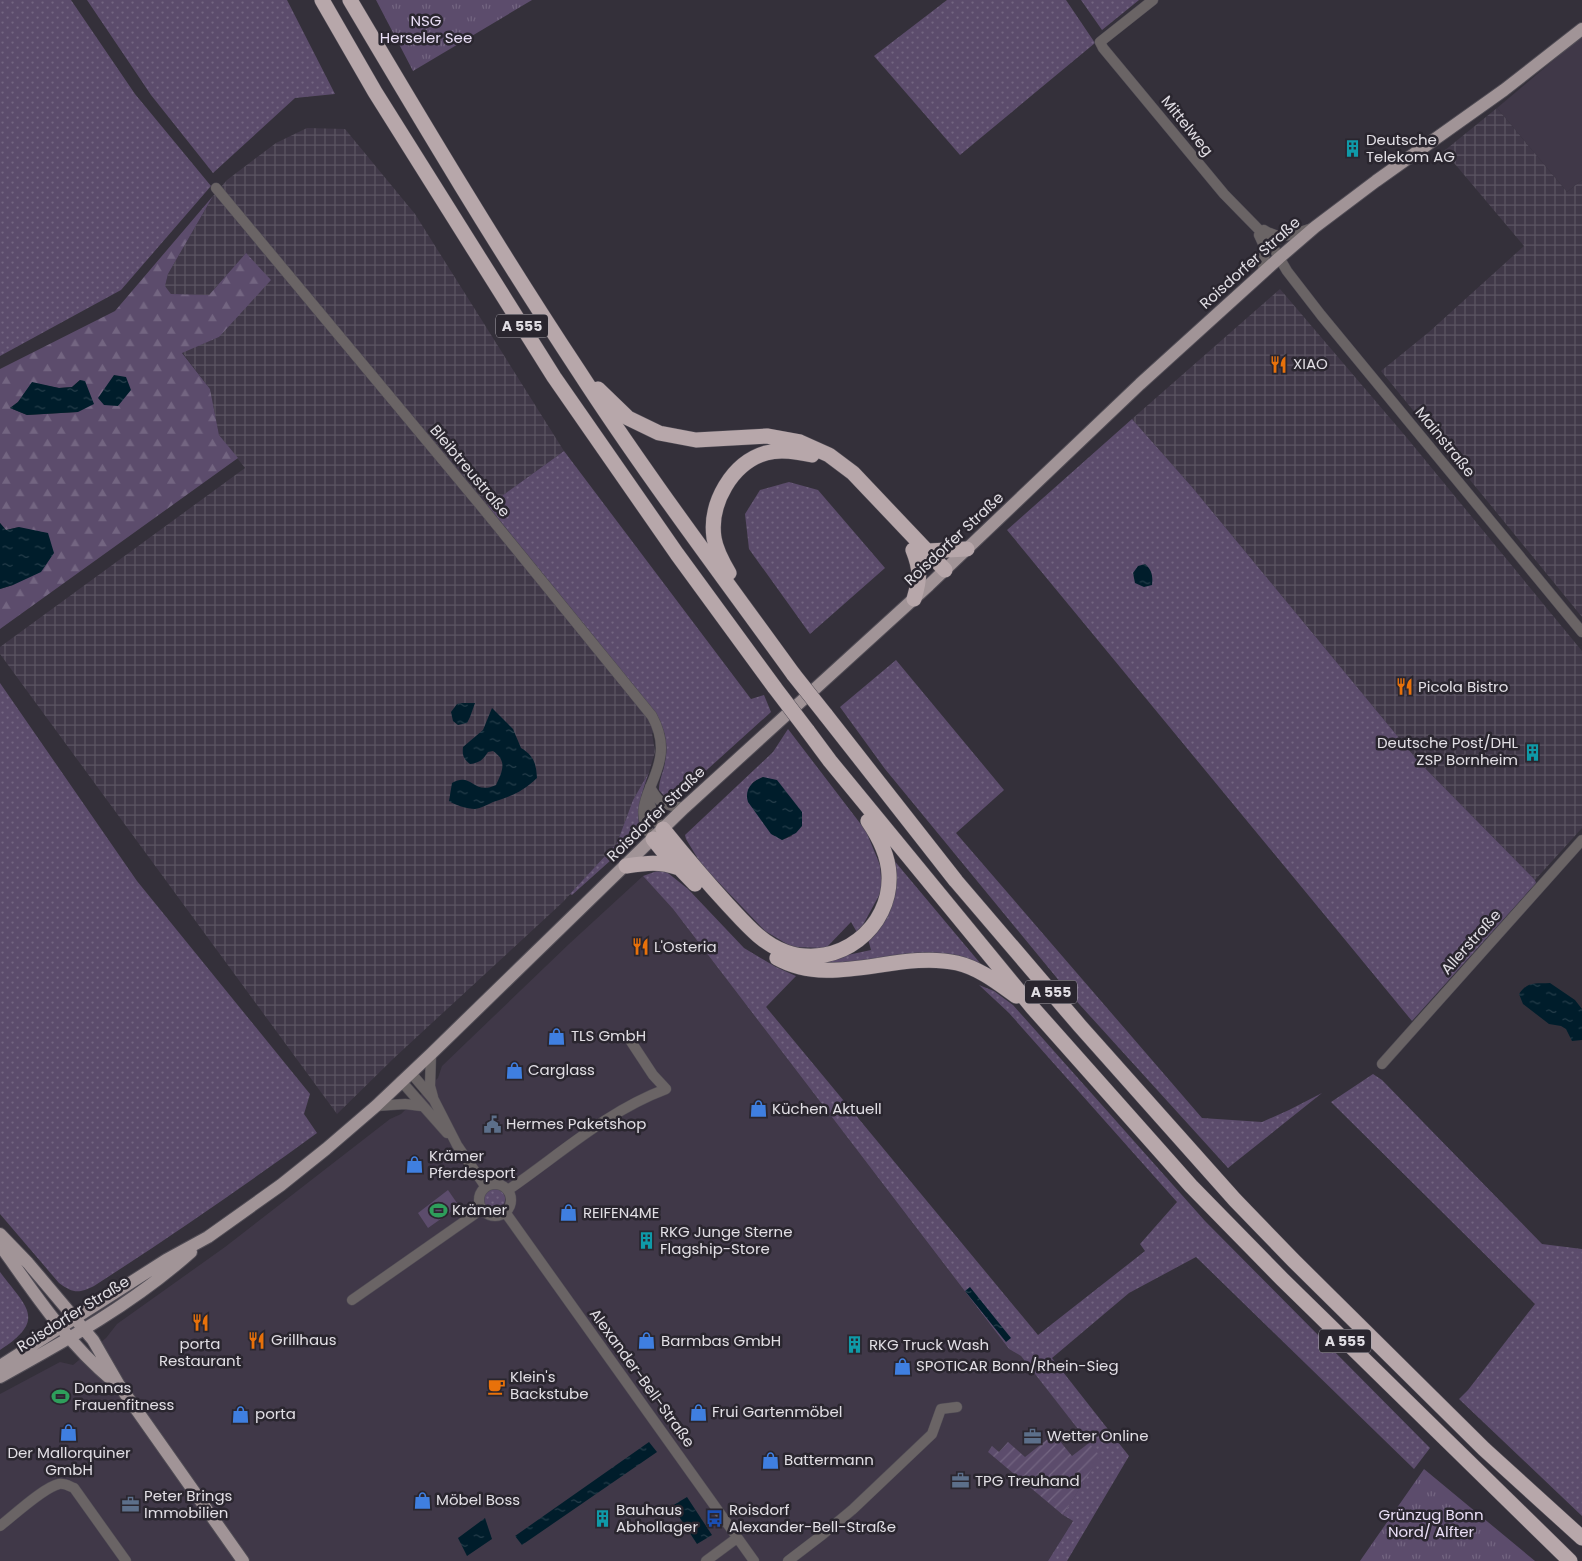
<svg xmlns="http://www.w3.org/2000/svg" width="1582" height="1561" viewBox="0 0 1582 1561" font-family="Poppins,sans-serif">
	<defs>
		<pattern id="industrial-grid" width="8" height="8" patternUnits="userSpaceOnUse" patternTransform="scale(1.25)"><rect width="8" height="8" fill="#403848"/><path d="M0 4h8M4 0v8" fill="none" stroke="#5b5462"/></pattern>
		<pattern id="grass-dots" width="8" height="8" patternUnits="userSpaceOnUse" patternTransform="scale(1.25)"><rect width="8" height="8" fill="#5c4c6c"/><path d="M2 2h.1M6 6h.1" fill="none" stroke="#736581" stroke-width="1.8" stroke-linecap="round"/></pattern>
		<pattern id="forest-firs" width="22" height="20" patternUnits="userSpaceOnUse" patternTransform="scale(1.25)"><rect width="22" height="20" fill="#5c4c6c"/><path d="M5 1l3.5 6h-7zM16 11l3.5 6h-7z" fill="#736581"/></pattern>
		<pattern id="park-tufts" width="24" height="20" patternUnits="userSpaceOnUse" patternTransform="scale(1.25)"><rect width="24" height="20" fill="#5c4c6c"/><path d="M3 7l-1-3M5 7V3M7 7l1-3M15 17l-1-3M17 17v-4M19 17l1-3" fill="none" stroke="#736581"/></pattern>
		<pattern id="garden-furrows" width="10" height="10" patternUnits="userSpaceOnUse" patternTransform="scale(1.25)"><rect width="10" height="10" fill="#5c4c6c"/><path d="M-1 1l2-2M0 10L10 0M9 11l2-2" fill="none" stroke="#736581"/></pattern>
		<pattern id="water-ripples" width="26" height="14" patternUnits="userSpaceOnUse" patternTransform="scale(1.25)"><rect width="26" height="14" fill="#001d2b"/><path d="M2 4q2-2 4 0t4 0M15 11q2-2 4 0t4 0" fill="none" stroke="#253d4a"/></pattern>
	</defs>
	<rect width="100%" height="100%" fill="#34303a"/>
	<path fill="#403848" d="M1582,36V180L1567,192L1497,108Z
		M643,876L673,909L1009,1349L1021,1356L1100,1456L1063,1515L1073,1521L1048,1561H0V1394L60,1362L73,1365L106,1338L117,1324L225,1247L390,1119L401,1114L438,1078L442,1066L569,944Z"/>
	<path fill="url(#industrial-grid)" d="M1497,108L1567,192L1582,180V617L1381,371L1429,332L1524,246L1444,151Z
		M307,128L345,129L415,214L564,451L488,506L656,713L665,731L652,733L655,752L649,772L633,800L617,843L563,902L394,1058L337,1114L0,654V647L245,468L219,435L210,389L182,352L219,337L246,253L209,295L171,294L165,286L168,274L213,196L227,180L276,143Z
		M1280,289L1407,438L1582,651V828L1535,880L1418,761L1192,487L1132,419Z"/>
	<path fill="url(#grass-dots)" fill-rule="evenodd" d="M0,0H71L135,94L211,186L121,290L0,356Z
		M87,0H287L335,94L295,98L213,173L151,95Z
		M947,0H1066L1095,43L960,155L874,56Z
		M1081,0H1139L1102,30Z
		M1132,419L1192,487L1418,761L1535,880L1536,883L1412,1021L1007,530Z
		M564,451L751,699L764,695L771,712L678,796L666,798L659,790C659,781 662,775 664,767C669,745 666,732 656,713L488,506Z
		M789,482L818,490L885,568L810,634L749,549L745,514L760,490Z
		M896,660L1004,790L956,833L1202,1118L1262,1122L1289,1110L1322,1093L1228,1168L1070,994L885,769L840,707Z
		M0,683L137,881L310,1094L304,1114L317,1133C244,1186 170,1237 94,1286C78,1294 73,1293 59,1283L0,1214Z
		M788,729L866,831L880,865L882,890L858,934L851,922L826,948L792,947L765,931L701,864L686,839L685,835L773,752ZM763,777L792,836L782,840L752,783Z
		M649,772C641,796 636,808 640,834L572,895L570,894L617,843L633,800Z
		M892,858L985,969C973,964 958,956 945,955C899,949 857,967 810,963L871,950L868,939Z
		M663,869L688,889L744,948L776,967L796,976L766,1007L1038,1335L1145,1251L1140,1244L1177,1202L1009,1013L979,985L994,991L1013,1005L1205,1221L1430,1448L1414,1469L1196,1257L1129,1293L1052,1358L1129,1456L1067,1561H1048L1073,1521L1063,1515L1099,1456L1021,1356L1009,1349L673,909L643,876Z
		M1373,1074L1382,1080L1542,1244L1582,1249V1516L1459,1399L1468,1390L1535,1304L1331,1102Z
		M483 1199a11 11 0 1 1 22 0a11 11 0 1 1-22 0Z
		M0,1272C27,1308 47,1319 0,1350Z"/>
	<path fill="url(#forest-firs)" fill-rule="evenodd" d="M213,196L168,274L165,286L171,294L209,295L246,253L271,280L219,337L182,353L210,389L219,435L238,458L0,629V589L13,585L19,527L6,530L0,523V369L115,311ZM80,380L78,412L27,415L10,408L18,402L32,383L59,388L72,387Z"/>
	<path fill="url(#park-tufts)" d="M376,0H532L413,71Z
		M1424,1469L1535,1561H1360Z"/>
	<path fill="url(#garden-furrows)" d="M1054,1434L1072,1456L1089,1443L1100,1456L1063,1515L988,1452L992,1446L999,1452L1008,1442L1025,1457Z"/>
	<path fill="#5c4c6c" d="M448,1190L459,1206L428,1228L418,1213Z"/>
	<path fill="url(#water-ripples)" d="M114,375L126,377L131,390L118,406L104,405L98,398Z
		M80,380L85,381L94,404L78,412L27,415L10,408L18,402L32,382L59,388L72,387Z
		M0,523L6,530L19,527L48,533L54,553L41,572L13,585L0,589Z
		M1145,564C1152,570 1153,576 1152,585L1144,587L1135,583L1133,573L1138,566Z
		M462,703H475L470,717L467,723L458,725L453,721L451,712L457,704Z
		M492,708L513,729L521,748C534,756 536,763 537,778C522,792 512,796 493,802C487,805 481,808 475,809C467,809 455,805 449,801L452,783C472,771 473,796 496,785C502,772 508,761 493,751L488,752C483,760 479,763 470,764C464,759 462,756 463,747L483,730Z
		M763,777L777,780L802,812V826L796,833L782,840L771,834L748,802C744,790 752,781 763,777Z
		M1550,983L1575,1000L1582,1009V1040L1572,1041L1566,1029L1561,1026L1549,1024L1523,1004L1519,994C1528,981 1535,984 1550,983Z
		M970,1287L1011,1338L1006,1342L965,1291Z
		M649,1442L657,1452L522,1545L515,1536Z
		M687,1497L712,1535L697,1544L672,1506Z
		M485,1518L492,1539L467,1556L458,1538Z"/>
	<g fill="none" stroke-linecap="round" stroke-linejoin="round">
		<defs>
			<path id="minor" d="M1153,0L1100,42L1103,48L1224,194L1269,240L1287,271L1321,315L1582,632
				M216,188L481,506L652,716C659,729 663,743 660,758C655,789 630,807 653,839
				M1264,230C1280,241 1295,234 1312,228
				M1259,235L1265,248L1263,273
				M650,787C660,806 665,804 684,808
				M647,796L655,819L663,829
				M431,1054L430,1086L433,1097
				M1382,1064L1582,840
				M411,1073L434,1100L457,1145L485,1186
				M401,1081L447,1133
				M376,1106L405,1104L421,1106
				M479 1200a16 16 0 1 1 32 0a16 16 0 1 1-32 0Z
				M508,1190C559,1155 607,1111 666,1089L653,1075L630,1040
				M505,1212L754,1561
				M352,1300L482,1209
				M0,1526C13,1516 44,1487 59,1484C64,1483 69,1486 74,1488L126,1561
				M706,1561L737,1538
				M788,1561L822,1535L852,1510L932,1434L941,1409L957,1407"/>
			<path id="major" d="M0,1234L28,1263L93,1340L119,1385L243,1561
				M0,1245C34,1293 67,1343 113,1381
				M0,1366L166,1260L208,1237L281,1185L326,1149L376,1106L431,1054L684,808L929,585L1140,384L1279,258L1315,227L1376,181L1504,90L1582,29
				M0,1377C67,1340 134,1303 191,1252"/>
			<path id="highway" d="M322,0L375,92L554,377L677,554L775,688
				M350,0C424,125 498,249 578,370C646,475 721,574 794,675
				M598,389L628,418L659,433L696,440L767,436L800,442L829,455L853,473L945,570
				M913,550C921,570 920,578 914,599
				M928,551L967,549
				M729,573C723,563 716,550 714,538C709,503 732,463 766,453C781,449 797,452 812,455
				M825,714L956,881L1080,1026L1235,1200L1294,1261L1484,1449L1582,1538
				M807,730L830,761L1032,1007L1191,1186L1282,1279L1570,1561
				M663,829C684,855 705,880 728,905C745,923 762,944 786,952C838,970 892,928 889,874C888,854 879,837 868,821
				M653,839L662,850L695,884
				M626,866C646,863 660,861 679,868
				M777,958C832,989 897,950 957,963C979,968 998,983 1016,996"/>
		</defs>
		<use href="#minor" stroke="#504c55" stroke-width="11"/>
		<use href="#major" stroke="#504c55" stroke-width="14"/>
		<use href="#highway" stroke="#504c55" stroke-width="16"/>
		<use href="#minor" stroke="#6a6465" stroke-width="10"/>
		<use href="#major" stroke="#a19497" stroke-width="12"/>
		<use href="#highway" stroke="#b7a7aa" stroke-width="15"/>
		<defs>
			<path id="highway-bridge" d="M794,675L825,714
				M775,688L807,730"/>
		</defs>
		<use href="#highway-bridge" stroke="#504c55" stroke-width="16" stroke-linecap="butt"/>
		<use href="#highway-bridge" stroke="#b7a7aa" stroke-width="15"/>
	</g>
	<defs>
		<symbol id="building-bare" viewBox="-9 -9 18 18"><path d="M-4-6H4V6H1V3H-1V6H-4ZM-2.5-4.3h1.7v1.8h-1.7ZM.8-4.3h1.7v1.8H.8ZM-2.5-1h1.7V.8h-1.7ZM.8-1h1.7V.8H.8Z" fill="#0f9aa8" stroke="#2a262f" stroke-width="2.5" paint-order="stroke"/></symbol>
		<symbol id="restaurant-bare" viewBox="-9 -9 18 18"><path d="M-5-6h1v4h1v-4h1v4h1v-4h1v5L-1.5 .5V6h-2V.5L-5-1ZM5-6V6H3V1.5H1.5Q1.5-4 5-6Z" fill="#e8710a" stroke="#2a262f" stroke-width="2.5" paint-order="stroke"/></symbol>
		<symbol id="shop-bare" viewBox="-9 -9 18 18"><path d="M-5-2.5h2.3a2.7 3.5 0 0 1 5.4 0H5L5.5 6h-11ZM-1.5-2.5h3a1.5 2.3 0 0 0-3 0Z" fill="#3f7fe0" stroke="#2a262f" stroke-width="2.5" paint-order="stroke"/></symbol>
		<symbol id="civic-bare" viewBox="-9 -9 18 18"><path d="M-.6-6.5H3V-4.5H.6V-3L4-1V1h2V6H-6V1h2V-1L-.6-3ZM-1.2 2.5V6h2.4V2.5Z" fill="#5c6f8a" stroke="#2a262f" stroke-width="2.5" paint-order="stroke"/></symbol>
		<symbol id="stadium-bare" viewBox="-9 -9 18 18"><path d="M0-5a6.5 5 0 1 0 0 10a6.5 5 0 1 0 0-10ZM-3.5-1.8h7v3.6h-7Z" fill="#2e9e5b" stroke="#2a262f" stroke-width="2.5" paint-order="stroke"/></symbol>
		<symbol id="cafe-bare" viewBox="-9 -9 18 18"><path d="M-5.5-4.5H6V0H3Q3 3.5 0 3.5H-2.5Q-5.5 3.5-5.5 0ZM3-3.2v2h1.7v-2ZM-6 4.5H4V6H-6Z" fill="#e8710a" stroke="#2a262f" stroke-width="2.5" paint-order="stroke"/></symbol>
		<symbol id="office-bare" viewBox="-9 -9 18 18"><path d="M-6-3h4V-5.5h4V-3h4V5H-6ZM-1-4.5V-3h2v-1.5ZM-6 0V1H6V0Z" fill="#5c6f8a" stroke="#2a262f" stroke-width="2.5" paint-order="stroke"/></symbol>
		<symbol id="bus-bare" viewBox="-9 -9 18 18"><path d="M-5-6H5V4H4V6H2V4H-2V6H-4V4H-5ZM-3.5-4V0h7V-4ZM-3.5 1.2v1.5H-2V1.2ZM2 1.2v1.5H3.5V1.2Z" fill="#1a4fb4" stroke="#2a262f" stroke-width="2.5" paint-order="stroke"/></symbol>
	</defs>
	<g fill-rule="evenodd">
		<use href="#building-bare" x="1340" y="136" width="25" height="25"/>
		<use href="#restaurant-bare" x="1266" y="352" width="25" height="25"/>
		<use href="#restaurant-bare" x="1392" y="674" width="25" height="25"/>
		<use href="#building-bare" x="1520" y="740" width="25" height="25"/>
		<use href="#restaurant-bare" x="628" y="934" width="25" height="25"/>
		<use href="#shop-bare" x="544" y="1024" width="25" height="25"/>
		<use href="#shop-bare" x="502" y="1058" width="25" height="25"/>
		<use href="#shop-bare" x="746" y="1096" width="25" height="25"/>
		<use href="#civic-bare" x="480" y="1112" width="25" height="25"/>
		<use href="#shop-bare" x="402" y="1152" width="25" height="25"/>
		<use href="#stadium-bare" x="426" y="1198" width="25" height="25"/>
		<use href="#shop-bare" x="556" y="1200" width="25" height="25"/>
		<use href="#building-bare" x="634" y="1228" width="25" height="25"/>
		<use href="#restaurant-bare" x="188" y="1310" width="25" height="25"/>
		<use href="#restaurant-bare" x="244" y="1328" width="25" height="25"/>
		<use href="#shop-bare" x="634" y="1328" width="25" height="25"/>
		<use href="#building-bare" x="842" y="1332" width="25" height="25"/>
		<use href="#shop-bare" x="890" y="1354" width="25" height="25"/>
		<use href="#cafe-bare" x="484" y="1374" width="25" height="25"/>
		<use href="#stadium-bare" x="48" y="1384" width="25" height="25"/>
		<use href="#shop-bare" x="686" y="1400" width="25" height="25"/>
		<use href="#shop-bare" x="228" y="1402" width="25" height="25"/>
		<use href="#shop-bare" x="56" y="1420" width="25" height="25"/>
		<use href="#office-bare" x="1020" y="1424" width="25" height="25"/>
		<use href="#shop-bare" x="758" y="1448" width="25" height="25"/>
		<use href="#office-bare" x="948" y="1468" width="25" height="25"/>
		<use href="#shop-bare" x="410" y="1488" width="25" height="25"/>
		<use href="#office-bare" x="118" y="1492" width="25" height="25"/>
		<use href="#building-bare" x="590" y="1506" width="25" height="25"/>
		<use href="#bus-bare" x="702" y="1506" width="25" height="25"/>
	</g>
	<g text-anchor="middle" stroke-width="5" stroke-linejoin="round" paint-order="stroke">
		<g fill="#2a262f" stroke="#aaa7ae" stroke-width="1">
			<rect x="496" y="314.5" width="52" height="23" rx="4"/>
			<rect x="1025" y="980.5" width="52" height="23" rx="4"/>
			<rect x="1319" y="1329.5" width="52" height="23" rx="4"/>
		</g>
		<g font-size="14" font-weight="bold" fill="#e1dee4">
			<text x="522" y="331">A 555</text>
			<text x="1051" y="997">A 555</text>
			<text x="1345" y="1346">A 555</text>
		</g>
		<g font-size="15" fill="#eadff7" stroke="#2a262f">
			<text x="426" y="26">NSG<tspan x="426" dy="17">Herseler See</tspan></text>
			<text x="1431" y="1520">Grünzug Bonn<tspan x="1431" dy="17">Nord/ Alfter</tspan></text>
		</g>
		<g font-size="15" fill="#e1dee4" stroke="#2a262f">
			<text transform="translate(1187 126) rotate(51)" y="5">Mittelweg</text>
			<text transform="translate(1250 263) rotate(-42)" y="5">Roisdorfer Straße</text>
			<text transform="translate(1445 442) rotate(51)" y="5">Mainstraße</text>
			<text transform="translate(470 471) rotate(50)" y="5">Bleibtreustraße</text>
			<text transform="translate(954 539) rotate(-43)" y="5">Roisdorfer Straße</text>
			<text transform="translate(656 814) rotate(-44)" y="5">Roisdorfer Straße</text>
			<text transform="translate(1471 942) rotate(-48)" y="5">Allerstraße</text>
			<text transform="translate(73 1314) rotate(-32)" y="5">Roisdorfer Straße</text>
			<text transform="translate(642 1378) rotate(54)" y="5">Alexander-Bell-Straße</text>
		</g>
		<g font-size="15" fill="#e1dee4" stroke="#2a262f" text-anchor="start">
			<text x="1366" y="145">Deutsche<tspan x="1366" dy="17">Telekom AG</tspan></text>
			<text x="1293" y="369">XIAO</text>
			<text x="1418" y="692">Picola Bistro</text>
			<text x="1518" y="748" text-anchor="end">Deutsche Post/DHL<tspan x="1518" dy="17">ZSP Bornheim</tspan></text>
			<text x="654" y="952">L'Osteria</text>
			<text x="571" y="1041">TLS GmbH</text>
			<text x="528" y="1075">Carglass</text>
			<text x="772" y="1114">Küchen Aktuell</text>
			<text x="506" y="1129">Hermes Paketshop</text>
			<text x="429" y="1161">Krämer<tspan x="429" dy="17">Pferdesport</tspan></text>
			<text x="452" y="1215">Krämer</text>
			<text x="583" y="1218">REIFEN4ME</text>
			<text x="660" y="1237">RKG Junge Sterne<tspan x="660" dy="17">Flagship-Store</tspan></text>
			<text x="271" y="1345">Grillhaus</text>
			<text x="661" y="1346">Barmbas GmbH</text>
			<text x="200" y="1349" text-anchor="middle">porta<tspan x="200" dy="17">Restaurant</tspan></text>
			<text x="869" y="1350">RKG Truck Wash</text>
			<text x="916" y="1371">SPOTICAR Bonn/Rhein-Sieg</text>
			<text x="510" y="1382">Klein's<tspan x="510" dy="17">Backstube</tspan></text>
			<text x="74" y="1393">Donnas<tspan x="74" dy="17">Frauenfitness</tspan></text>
			<text x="712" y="1417">Frui Gartenmöbel</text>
			<text x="255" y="1419">porta</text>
			<text x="1047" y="1441">Wetter Online</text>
			<text x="69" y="1458" text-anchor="middle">Der Mallorquiner<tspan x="69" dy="17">GmbH</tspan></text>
			<text x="784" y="1465">Battermann</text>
			<text x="975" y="1486">TPG Treuhand</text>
			<text x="144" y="1501">Peter Brings<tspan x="144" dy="17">Immobilien</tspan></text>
			<text x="436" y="1505">Möbel Boss</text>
			<text x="616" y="1515">Bauhaus<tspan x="616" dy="17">Abhollager</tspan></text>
			<text x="729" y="1515">Roisdorf<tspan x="729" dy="17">Alexander-Bell-Straße</tspan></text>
		</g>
	</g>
</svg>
